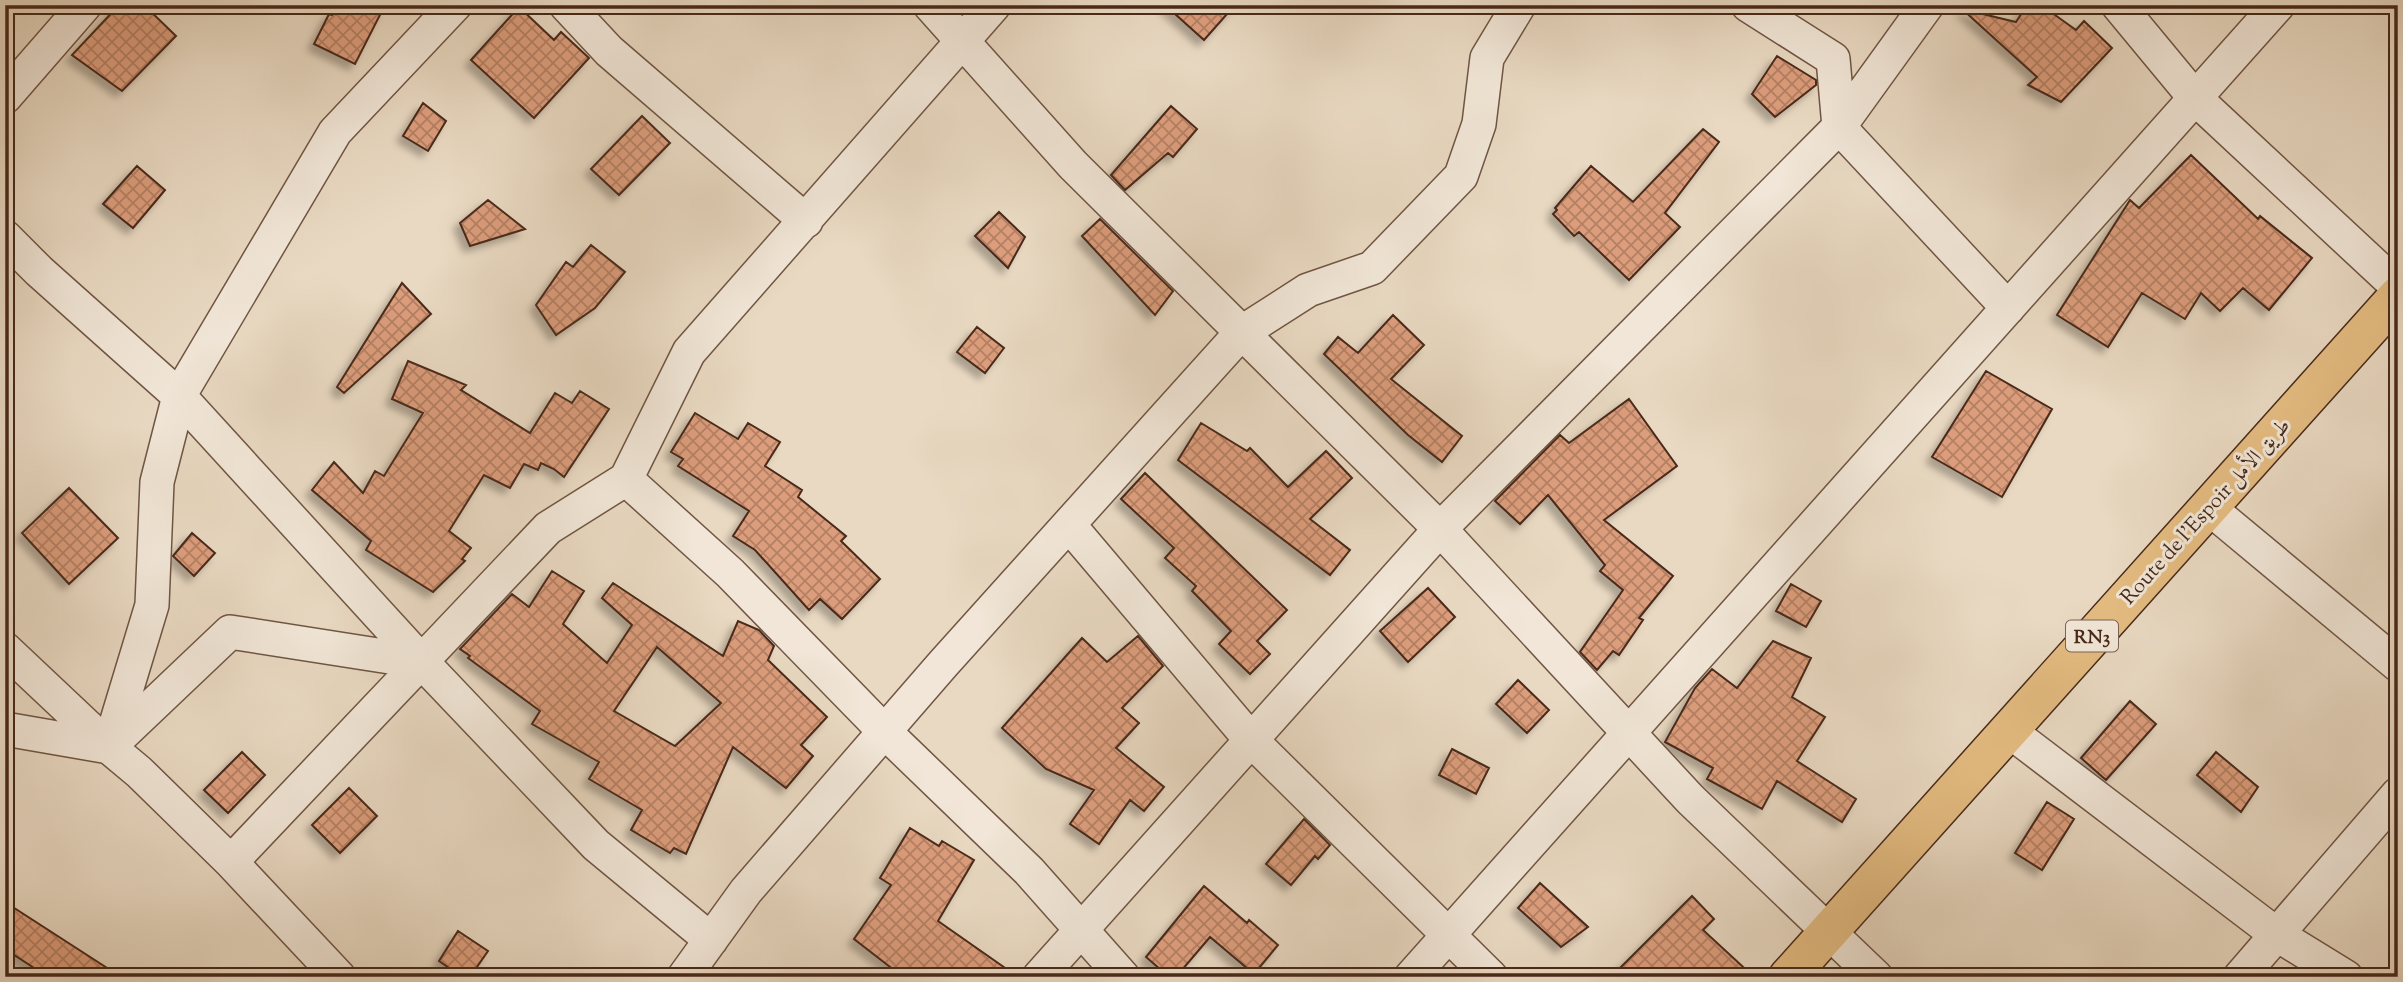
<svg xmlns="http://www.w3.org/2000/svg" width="2403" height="982" viewBox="0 0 2403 982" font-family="'Sorts Mill Goudy',Amiri,serif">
	<defs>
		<pattern id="building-cross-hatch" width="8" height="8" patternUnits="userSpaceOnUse" patternTransform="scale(1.75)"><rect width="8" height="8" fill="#dc9d7b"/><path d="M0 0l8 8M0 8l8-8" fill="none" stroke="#b48064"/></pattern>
		<filter id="shadow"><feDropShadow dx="-6" dy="6" stdDeviation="3.5" flood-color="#0004"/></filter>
	</defs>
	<rect width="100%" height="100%" fill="#e9d9c2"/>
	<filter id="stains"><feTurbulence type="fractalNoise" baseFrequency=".00286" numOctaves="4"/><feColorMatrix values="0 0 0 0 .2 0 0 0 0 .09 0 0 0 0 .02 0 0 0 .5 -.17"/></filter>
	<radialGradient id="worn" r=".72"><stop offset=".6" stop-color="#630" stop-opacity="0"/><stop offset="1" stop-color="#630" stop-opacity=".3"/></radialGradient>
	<path fill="url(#building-cross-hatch)" stroke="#48291a" stroke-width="2" fill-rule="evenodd" filter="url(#shadow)" d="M119,5H144L176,36L122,91L72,55Z
		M338,5H385L355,64L314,44L329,14L332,15Z
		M1165,5H1235L1204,40Z
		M2027,5H2041L2076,30L2084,21L2112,48L2061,102L2028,85L2037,77L1962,9L2016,22Z
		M519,7L554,40L561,32L589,58L534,118L471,60Z
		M1777,56L1816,80V85L1775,117L1752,94Z
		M423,103L446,121L428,151L403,136Z
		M1171,106L1197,129L1173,157L1168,153L1125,190L1111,175Z
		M642,116L670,143L619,195L591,169Z
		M1703,129L1719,142L1665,213L1680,227L1629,280L1579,232L1574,236L1553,214L1557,210L1555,208L1591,166L1633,202Z
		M2191,155L2258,219L2260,216L2312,258L2269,310L2243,288L2220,311L2201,293L2185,319L2142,293L2108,347L2057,315L2130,200L2139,208Z
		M137,166L165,190L133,228L103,204Z
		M488,200L525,229L470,246L460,223Z
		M999,212L1025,237L1008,268L975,236Z
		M1100,219L1173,291L1155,315L1082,236Z
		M591,245L625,272L595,308L556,335L536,305L566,262L573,267Z
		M402,283L431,314L344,393L337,387Z
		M1393,315L1424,345L1391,379L1462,436L1442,462L1408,435L1324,354L1338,337L1358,353Z
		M977,327L1004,348L985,373L957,352Z
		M408,361L466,385L461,390L530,433L555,393L572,403L580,391L609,409L564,477L554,469L541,463L538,470L524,464L510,488L484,475L449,531L471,548L462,559L465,561L433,592L366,550L371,541L312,490L334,462L363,493L375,471L384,476L423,413L392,399Z
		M1986,371L2052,409L2002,497L1932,457Z
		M1629,399L1677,466L1604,520L1673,576L1639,618L1643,620L1619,655L1613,651L1597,670L1580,652L1623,590L1600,571L1605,565L1548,495L1520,524L1495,501L1560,435L1569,443Z
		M695,413L738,439L748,423L780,442L765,466L802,490L798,497L846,536L841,541L880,579L842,619L820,599L809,610L755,550L733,536L749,511L678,466L683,459L671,452Z
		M1201,423L1247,451L1250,448L1288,487L1326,451L1352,478L1310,519L1350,550L1330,575L1178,460Z
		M1145,473L1287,610L1257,641L1270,654L1250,674L1219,644L1231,631L1192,591L1196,586L1165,558L1174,548L1121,499Z
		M69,488L118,538L69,584L22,533Z
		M192,533L215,553L194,576L173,556Z
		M552,571L584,591L563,624L607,663L632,625L602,598L613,583L723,656L738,621L759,630L774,646L768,660L827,717L801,745L813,756L786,788L733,747L686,854L674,848L670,853L631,830L642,810L589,779L599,762L532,724L540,711L468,658L470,656L460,649L512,594L529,607ZM657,647L721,703L675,746L614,711Z
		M1791,584L1821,601L1806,627L1776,611Z
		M1428,588L1455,617L1408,662L1380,631Z
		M1138,636L1163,666L1122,708L1139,723L1116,748L1164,787L1144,811L1130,800L1099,844L1070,824L1094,790L1046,769L1002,728L1082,638L1107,662Z
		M1773,641L1811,658L1792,697L1825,717L1797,761L1856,799L1842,822L1777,781L1762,809L1707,779L1713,768L1665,742L1695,688L1712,669L1737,688Z
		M1518,680L1549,710L1527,733L1496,704Z
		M2130,701L2156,724L2106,780L2081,758Z
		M1452,749L1489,768L1476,794L1439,775Z
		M242,752L265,775L228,813L204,790Z
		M2216,752L2258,787L2241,812L2197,775Z
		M349,788L377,816L340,853L312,825Z
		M2047,802L2074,819L2042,870L2015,853Z
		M1304,819L1330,845L1318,859L1315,856L1291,885L1266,864Z
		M910,828L939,846L942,841L974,860L938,921L1018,977H903L854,939L891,885L880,878Z
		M1540,883L1588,927L1561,947L1518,908Z
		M1204,886L1247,923L1249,920L1278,945L1254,974L1210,937L1176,977H1169L1146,957Z
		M1692,896L1714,919L1703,930L1754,977H1611Z
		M5,902L121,977H48L5,949Z
		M458,931L488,951L470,977H462L439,961Z"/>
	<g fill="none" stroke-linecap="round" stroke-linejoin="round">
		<defs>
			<path id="minor" d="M566,5L609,51L806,221
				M930,5L1073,165L1440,529L1690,799L1876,977
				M1748,5L1833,59L1839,127L2008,308
				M2118,5L2195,98L2398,287
				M5,97L85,5
				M5,237L39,271L179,396L422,662L596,845L711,940
				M626,479L730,573L885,732L1029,871L1123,977
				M2208,507L2398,665
				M1069,525L1251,740L1491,977
				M5,649L109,747
				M5,729L109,747L139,772L231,862L339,977
				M2008,730L2276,934L2346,977
				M111,745L230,632L422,662
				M109,747L152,605L157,482L179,396L335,132L455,5
				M231,862L548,528L626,479L689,352L994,5
				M684,977L746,891L943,664L1241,333L1308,290L1372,268L1461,176L1479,124L1487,58L1519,5
				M1039,977L1440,529L1839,127L1927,5
				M1411,977L2278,5
				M2240,977L2398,794"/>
			<path id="trunk" d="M1788,977L2398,296"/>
		</defs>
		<use href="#minor" stroke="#705544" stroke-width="36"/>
		<use href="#trunk" stroke="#48291a" stroke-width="41"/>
		<use href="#minor" stroke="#f1e6d7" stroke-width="33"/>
		<use href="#trunk" stroke="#e4bc81" stroke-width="38"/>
	</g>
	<g text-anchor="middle" stroke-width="6" stroke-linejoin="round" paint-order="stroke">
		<rect fill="#f1e6d7" stroke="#7b6253" stroke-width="2" x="2066" y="620.5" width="52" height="31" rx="5"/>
		<g font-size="19" font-weight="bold" fill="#48291a">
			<text x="2092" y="643">RN3</text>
		</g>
		<g font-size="21" fill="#48291a" stroke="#f1e6d7">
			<text transform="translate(2205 511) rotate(-48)" y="7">Route de l’Espoir طريق الأمل</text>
		</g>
	</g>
	<rect width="2403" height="982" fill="none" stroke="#e9d9c2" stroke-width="28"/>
	<rect x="7" y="7" width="2389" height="968" fill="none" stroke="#48291a" stroke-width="3.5"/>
	<rect x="14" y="14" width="2375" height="954" fill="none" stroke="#48291a" stroke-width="2"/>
	<rect width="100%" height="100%" filter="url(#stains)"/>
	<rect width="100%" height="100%" fill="url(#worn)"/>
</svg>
